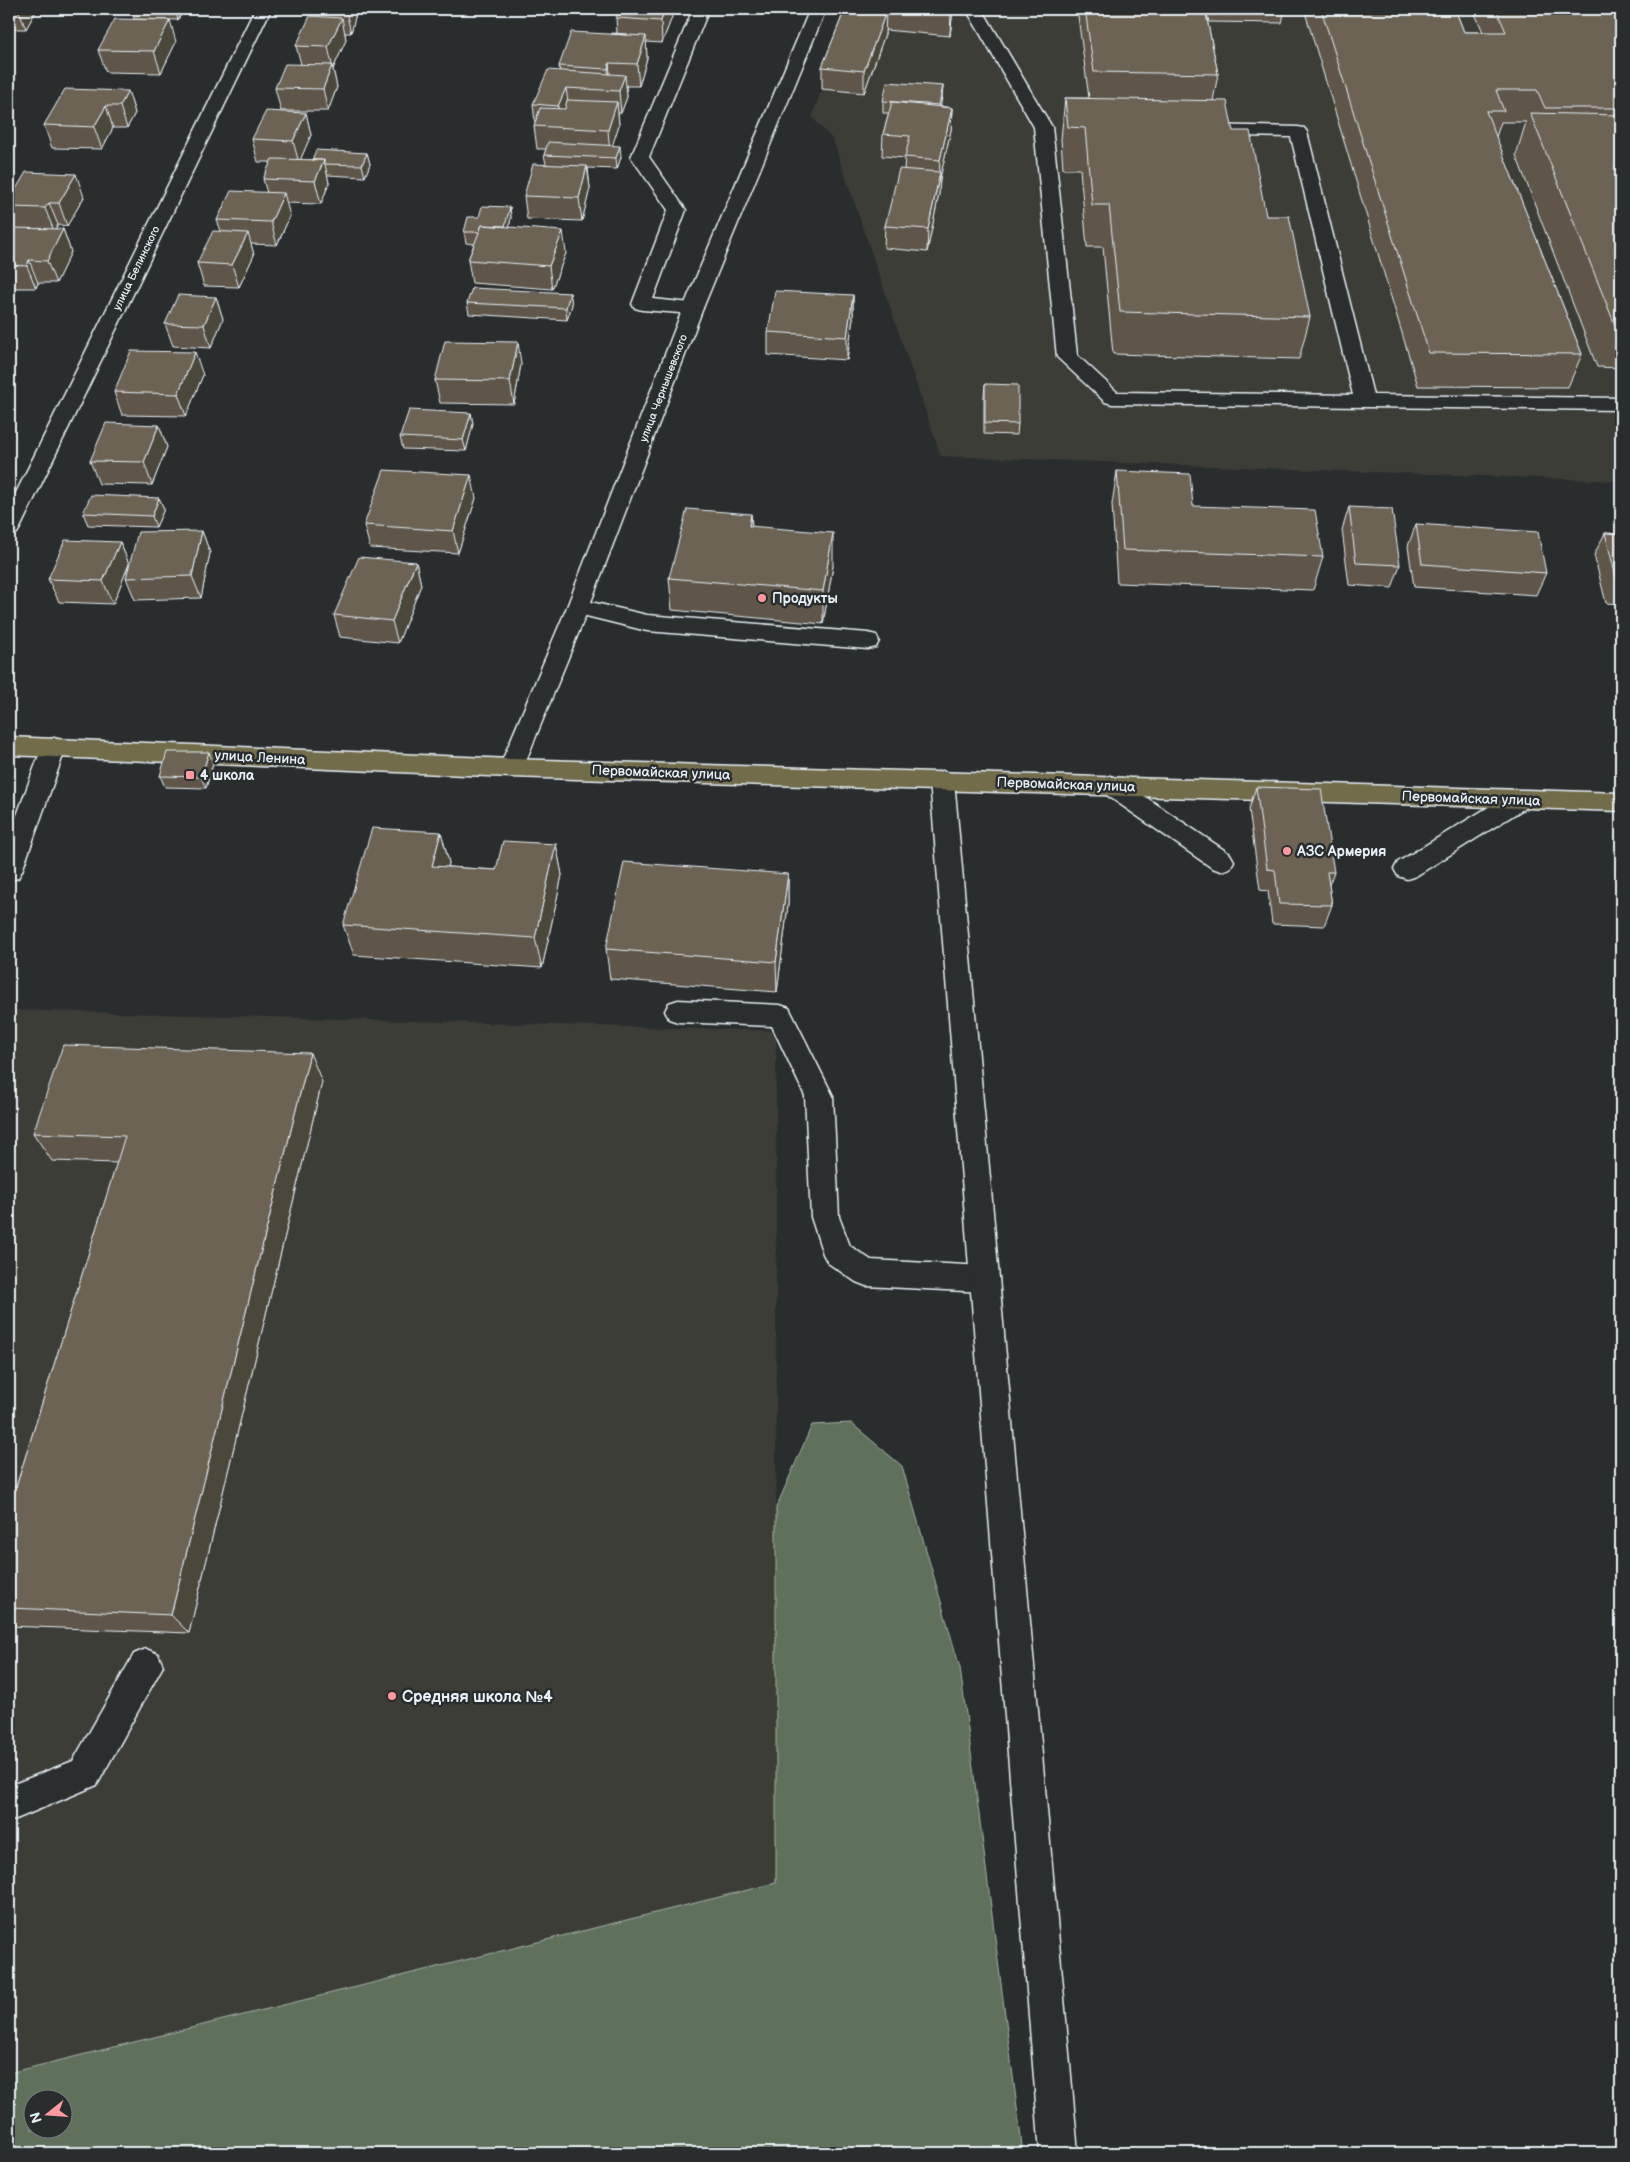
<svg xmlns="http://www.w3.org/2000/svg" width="1630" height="2162" viewBox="0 0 1630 2162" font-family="'Balsamiq Sans',sans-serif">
	<rect width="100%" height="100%" fill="#2a2d2e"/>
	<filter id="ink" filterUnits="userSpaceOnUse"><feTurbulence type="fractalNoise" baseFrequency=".02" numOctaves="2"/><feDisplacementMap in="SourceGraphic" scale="10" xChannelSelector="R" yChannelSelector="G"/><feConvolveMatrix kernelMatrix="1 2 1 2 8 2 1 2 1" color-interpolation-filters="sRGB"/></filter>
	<g filter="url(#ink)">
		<path fill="#3e3e39" d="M858,9H1621V481L941,456L833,140L812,117L822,89Z
			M9,1010L776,1031V1883L9,2073Z"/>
		<path fill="#5e715a" stroke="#a3b1a9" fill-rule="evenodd" d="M851,1423L902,1466L960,1668L1023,2153H9V2073L776,1883V1508L812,1425ZM32,2100H62V2130H32Z"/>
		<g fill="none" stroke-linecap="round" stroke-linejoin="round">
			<defs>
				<path id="lane" d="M966,9H982L1052,127L1077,355L1117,392L1353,395L1291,137L1195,135L1189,134L1186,130L1189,126L1195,125L1298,127L1304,128L1307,132L1373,395L1621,398V410L1112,404L1105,402L1057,357L1034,127Z
					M578,599L647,615L868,633L876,635L879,641L876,647L868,649L647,631L570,612L567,607L570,602Z
					M1110,776L1119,779L1230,854L1234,861L1230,868L1221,871L1212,868L1101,791L1098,785L1101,779Z
					M1519,791L1528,794L1531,800L1528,806L1416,876L1407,879L1398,876L1394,869L1398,862L1510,794Z
					M678,1000L780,1005L789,1008L833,1096L839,1217L850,1246L871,1260L984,1266L994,1270L999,1279L994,1288L984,1292L866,1286L856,1282L828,1263L823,1254L811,1217L805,1096L772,1026L678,1022L669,1019L665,1011L669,1003Z
					M146,1649L158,1654L163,1666L97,1785L9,1822V1786L73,1761L134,1654Z"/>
				<path id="street" d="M255,9H271L20,528L17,533L9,535V507Z
					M693,9H709L649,157L686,210L653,299L700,304L703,308L700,312L693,314L642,310L635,308L632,304L668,210L631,157Z
					M54,738L62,741L66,747L22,871L18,878L9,881V837L42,747L46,741Z
					M942,771L951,774L954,780L1078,2153H1040L930,780L933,774Z"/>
				<path id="secondary" d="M810,9H826L703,308L589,607L523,768L520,774L511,777L502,774L499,768L567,607L683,308Z"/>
				<path id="primary" d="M9,737L511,759L1621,793V811L511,777L9,755Z"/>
			</defs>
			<use href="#lane" stroke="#e8f1f8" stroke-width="3"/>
			<use href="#street" stroke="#e8f1f8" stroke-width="3"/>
			<use href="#secondary" stroke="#e8f1f8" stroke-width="3"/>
			<use href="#primary" stroke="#e8f1f8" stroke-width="3"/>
			<use href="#lane" fill="#2a2d2e" fill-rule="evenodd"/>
			<use href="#street" fill="#2a2d2e" fill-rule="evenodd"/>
			<use href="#secondary" fill="#2a2d2e" fill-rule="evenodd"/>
			<use href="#primary" fill="#726c4b" fill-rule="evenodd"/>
		</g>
		<path fill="#5e5648" stroke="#e8f1f8" d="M9,9H37L26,29H9Z
			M131,9H184L178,20L134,19Z
			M312,9H357L351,33H345L346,40L333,69L337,87L328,111H281L275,88L301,64L296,46L312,17L311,11Z
			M845,9H953L950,36L885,30V34L864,93L822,89V67Z
			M1077,9H1205L1218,74L1213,101L1233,131L1266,216L1310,317L1299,359L1113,354L1103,247H1087L1080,169H1063L1061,139L1065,98H1089Z
			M1206,9H1285L1282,23L1209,22Z
			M1304,9H1455L1464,32H1483L1473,9H1621V368L1597,367L1516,155L1526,122H1501L1496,137L1582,354L1568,387L1418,386Z
			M672,17L662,43L646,42L647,58L639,86H626L627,97L621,113H618L619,125L612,145L621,157L617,169L588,168L590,188L582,221L527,219L524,196L546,164L544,155L546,149H537L534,126L535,123L533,104L560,71L559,66L612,34L617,33L616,18Z
			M176,42L161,73L106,72L98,50Z
			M943,86L942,97L940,106L952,108L951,130L940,178L939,194L927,252L884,248L885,226L904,169L905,158L882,156L883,134L889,113H883V101Z
			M128,91L135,113L127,128H113L102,149L52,148L44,125Z
			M306,113L311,135L300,160H312L367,153L370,164L365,177L327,175L329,183L321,204L286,203L290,216L277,245L251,244L254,255L239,287L204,286L197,263L221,231L217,220L267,193L263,179L271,162H258L252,139Z
			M84,197L67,226L58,225L55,229H63L71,252L56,283H38L36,288H9V228H14L9,216V201Z
			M510,207L511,218L509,227L566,253L552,289L472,283L468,260L474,244L466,243L464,232L479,217Z
			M570,293L572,305L567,320L469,314L467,303Z
			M853,295V318L847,360L768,355V332Z
			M216,297L223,319L211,348L173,346L165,324Z
			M521,364L514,404L440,403L435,380Z
			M203,375L186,416L122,415L114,392Z
			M985,384L1018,424L1017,435L984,434V396Z
			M471,413L473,424L466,451L403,449L400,437Z
			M159,425L167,447L152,485L99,484L90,461Z
			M1117,471L1193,506L1323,557L1313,590L1117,583L1112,504Z
			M159,498L164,509L156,527L88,525L83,513Z
			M476,498L458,553L370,548L364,525Z
			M1349,507L1400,565L1392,588L1349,585L1342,530Z
			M751,514L752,526L833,566L823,624L672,610L669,578Z
			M1416,524L1546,573L1536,595L1414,587L1408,546Z
			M202,531L210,553L201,598L135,600L126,578Z
			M1605,533L1621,534V604L1606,603L1594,555Z
			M120,542L129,564L113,604L59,602L48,579Z
			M416,562L421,585L398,643L340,637L334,615Z
			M213,764L206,788L165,787L160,776Z
			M1256,787L1334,872L1329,885L1332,905L1324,926L1272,924L1268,891L1260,890L1249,809Z
			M441,832L449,863L448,867L496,870L556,844L562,875L542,968L354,955L343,925Z
			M788,874V905L777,992L610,979L606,949Z
			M322,1082L189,1633L9,1626V1487H16L117,1163L52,1161L33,1133Z"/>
		<path fill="#4c463b" stroke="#e8f1f8" d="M18,9H37L26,29Z
			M175,9H184L178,20Z
			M347,9H357V10L351,33L346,11Z
			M665,9H671L672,17L662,43L661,21Z
			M952,9H953L950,36L951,14Z
			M886,12L885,34L864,93V71Z
			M342,18L346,40L333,69L328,47Z
			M170,20L176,42L161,73L154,51Z
			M646,36L647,58L639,86L637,64Z
			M609,63L611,85L610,91L608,69Z
			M332,65L337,87L328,111L323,89Z
			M625,75L627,97L621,113L619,91Z
			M943,86L942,97L939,116V105Z
			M566,88L569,110L561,129L558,106Z
			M128,91L135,113L127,128L120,106Z
			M617,102L619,125L610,153L608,130Z
			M106,106L113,128L102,149L94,127Z
			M952,108L951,130L940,178L939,194L927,252L928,229L939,178L940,160Z
			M306,113L311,135L299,163L293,141Z
			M620,146L621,157L617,169L616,158Z
			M367,153L370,164L365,177L362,165Z
			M324,160L329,183L321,204L315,181Z
			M587,166L590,188L582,221L579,198Z
			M76,174L84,197L67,226L59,203Z
			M284,193L290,216L277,245L271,222Z
			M49,203L58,225L54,231L45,208Z
			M510,207L511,218L505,245L503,233Z
			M63,229L71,252L56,283L47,261Z
			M563,231L566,253L552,289L549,266Z
			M248,233L254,255L239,287L232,265Z
			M29,260L38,283L36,288L27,266Z
			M570,293L572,305L567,320L566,308Z
			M853,295V318L847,360V337Z
			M216,297L223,319L211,348L204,325Z
			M9,313L12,321L9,330Z
			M518,342L521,364L514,404L510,381Z
			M195,352L203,375L186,416L178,394Z
			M471,413L473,424L466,451L463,440Z
			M159,425L167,447L152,485L144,462Z
			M471,475L476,498L458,553L453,531Z
			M159,498L164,509L156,527L152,516Z
			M751,514L752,547L749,526Z
			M202,531L210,553L201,598L192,576Z
			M833,533V566L823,624V591Z
			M120,542L129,564L113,604L103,581Z
			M416,562L421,585L398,643L392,621Z
			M209,752L213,764L206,788L201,777Z
			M441,832L449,863L440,896L432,866Z
			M556,844L562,875L542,968L535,938Z
			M788,874V905L777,992L776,962Z
			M310,1053L322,1082L189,1633L171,1615Z"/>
		<path fill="#6d6454" stroke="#e8f1f8" d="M312,9H347L346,11H311Z
			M620,9H665L661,21L616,18Z
			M845,9L886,12L864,71L822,67Z
			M896,9H952L951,14Z
			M1085,9H1205L1218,74L1094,72Z
			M1321,9H1455L1464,32H1506L1496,9H1621V108H1545L1537,90H1496L1504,111H1486L1582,354L1429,353Z
			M310,16L342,18L328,47L296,46Z
			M115,19L170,20L154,51L98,50Z
			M571,32L646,36L637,64L609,63L608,69L559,66Z
			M612,33L628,34L627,35L612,34Z
			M285,64L332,65L323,89L275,88Z
			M548,70L625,75L619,91L566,88L558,106L533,104Z
			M887,82L943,86L939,105L883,101Z
			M65,89L128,91L120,106H106L94,127L44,125Z
			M1065,98L1227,101L1233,131H1250L1266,216H1289L1310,317L1120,312L1109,205H1092L1085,128L1068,127Z
			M567,100L617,102L608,130L534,126L540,108L565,109Z
			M892,102L952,108L940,160L905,157L910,136L883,134Z
			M266,111L306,113L293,141L252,139Z
			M1530,113L1621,115V325H1615Z
			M548,142L620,146L616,158L544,155Z
			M316,150L367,153L362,165L324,164V160H312Z
			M272,159L324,160L315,181L263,179Z
			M533,164L587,166L579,198L524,196Z
			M899,169L940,172L928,229L885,226Z
			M26,172L76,174L59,203H49L45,208L9,207V201Z
			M231,191L284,193L271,222L217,220Z
			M482,206L510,207L505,226L482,225L479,232H464L468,217H479Z
			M482,225L563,231L549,266L468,260Z
			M9,228L63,229L47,261L29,260L27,266L9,265Z
			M213,231L248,233L232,265L197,263Z
			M472,288L570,293L566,308L467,303Z
			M775,291L853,295L847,337L768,332Z
			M178,295L216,297L204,325L165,324Z
			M445,341L518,342L510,381L435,380Z
			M131,351L195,352L178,394L114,392Z
			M985,384L1018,385V424L985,423Z
			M409,410L471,413L463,440L400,437Z
			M106,423L159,425L144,462L90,461Z
			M384,470L471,475L453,531L364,525Z
			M1117,471L1190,474L1193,506L1315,510L1323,557L1123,550Z
			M91,495L159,498L152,516L83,513Z
			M1349,507L1392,509L1400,565L1356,563Z
			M687,509L751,514L749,526L833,533L823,591L669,578Z
			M1416,524L1538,532L1546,573L1422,564Z
			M202,531L192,576L126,578L138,532Z
			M1605,533L1621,534V581H1617Z
			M65,540L120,542L103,581L48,579Z
			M359,557L416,562L392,621L334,615Z
			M167,752H209L201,777L160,776Z
			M1256,787L1321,789L1334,872H1327L1332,905L1279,904L1275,870L1267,869Z
			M372,828L441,832L432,866L496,870L503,841L556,844L535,938L343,925Z
			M624,862L788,874L776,962L606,949Z
			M63,1045L310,1053L171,1615L9,1608V1487H16L125,1136L33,1133Z"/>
	</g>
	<g fill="#ff9aa2" stroke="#2a2d2e" stroke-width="2">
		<circle cx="762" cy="598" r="5"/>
		<rect x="185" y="770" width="10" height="10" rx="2.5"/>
		<circle cx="1287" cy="851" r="5"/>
		<circle cx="392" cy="1696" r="5"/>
	</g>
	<g text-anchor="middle" stroke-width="5" stroke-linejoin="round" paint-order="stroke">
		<g font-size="11" fill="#e8f1f8" stroke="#2a2d2e">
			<text transform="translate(136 268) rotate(-64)" y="4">улица Белинского</text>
			<text transform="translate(663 388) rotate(-69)" y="4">улица Чернышевского</text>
		</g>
		<g font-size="14" font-weight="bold" fill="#e8f1f8" stroke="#2a2d2e" text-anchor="start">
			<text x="772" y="603">Продукты</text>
			<text x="200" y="780">4 школа</text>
			<text x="1297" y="856">АЗС Армерия</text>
		</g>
		<g font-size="14" fill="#e8f1f8" stroke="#2a2d2e">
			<text transform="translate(260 757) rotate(3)" y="5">улица Ленина</text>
			<text transform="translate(661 772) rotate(2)" y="5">Первомайская улица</text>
			<text transform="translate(1066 784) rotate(2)" y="5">Первомайская улица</text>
			<text transform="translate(1471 798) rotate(2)" y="5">Первомайская улица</text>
		</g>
		<g font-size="16" font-weight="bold" fill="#e8f1f8" stroke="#2a2d2e" text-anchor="start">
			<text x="402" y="1702">Средняя школа №4</text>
		</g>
	</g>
	<rect width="1630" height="2162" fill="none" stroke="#2a2d2e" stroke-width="30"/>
	<rect x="15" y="15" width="1600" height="2132" fill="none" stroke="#e8f1f8" stroke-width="2" filter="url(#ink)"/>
	<g transform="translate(48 2114) rotate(253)"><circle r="24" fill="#2a2d2e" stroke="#767b7f"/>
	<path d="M0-4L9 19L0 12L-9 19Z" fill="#ff9aa2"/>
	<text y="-8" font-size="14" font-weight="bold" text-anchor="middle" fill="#e8f1f8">N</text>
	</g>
</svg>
